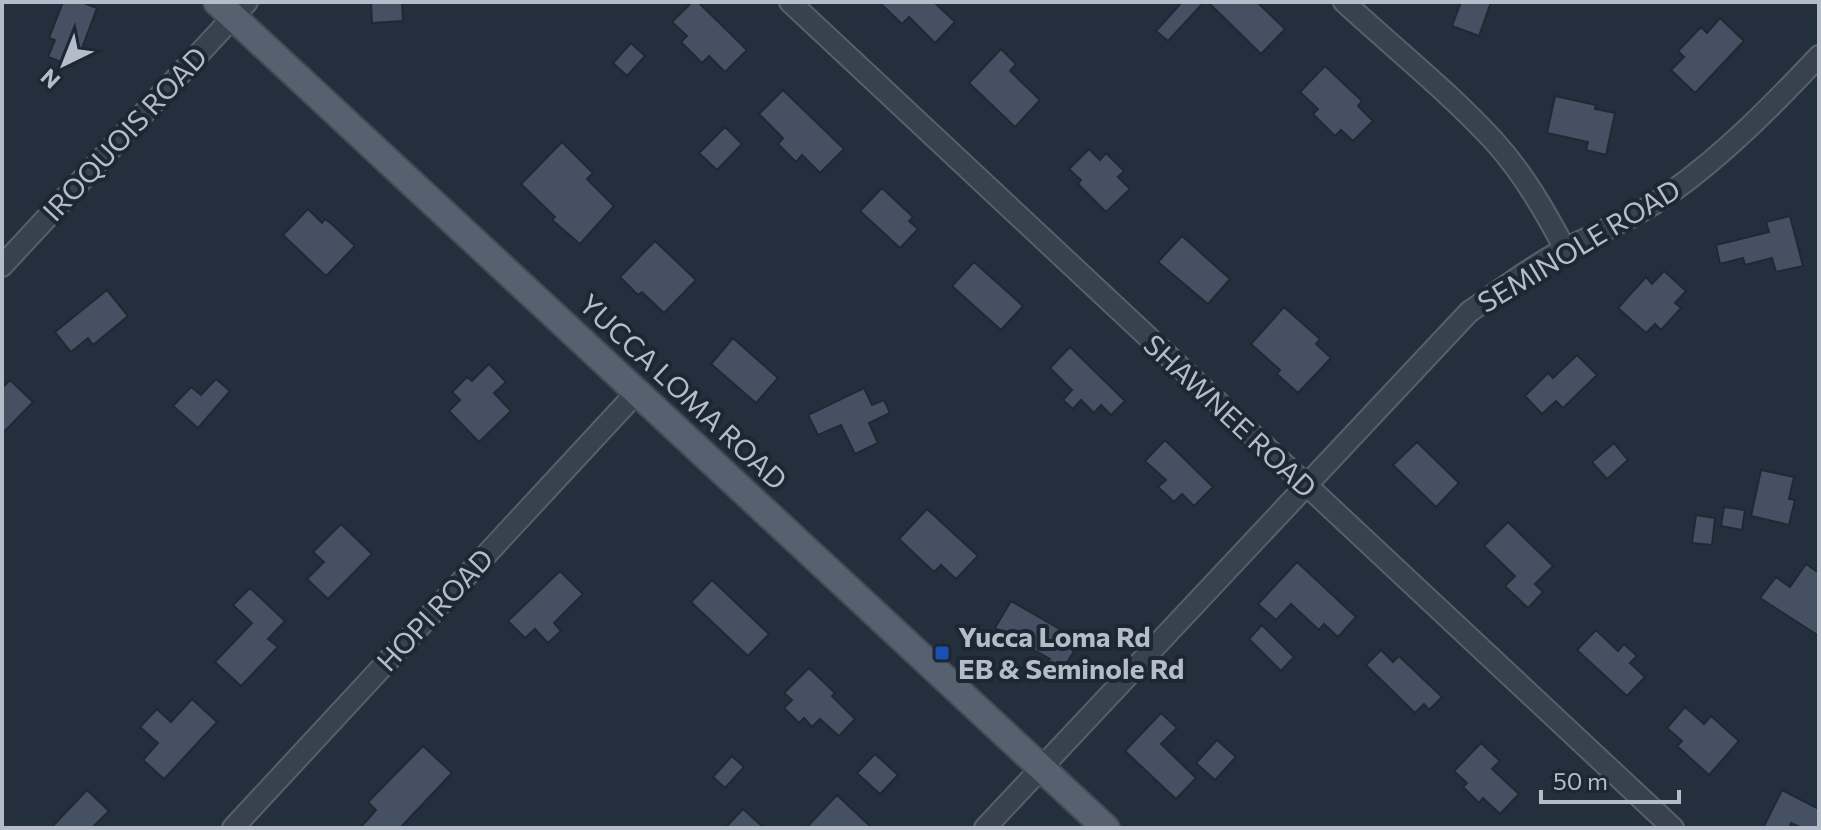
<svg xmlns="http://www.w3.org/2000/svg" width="1821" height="830" viewBox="0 0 1821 830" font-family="Commissioner,sans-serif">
	<rect width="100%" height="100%" fill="#242f3e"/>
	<path fill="#455162" stroke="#1f2835" stroke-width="2" d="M63,2H81L97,8L75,67L48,57L55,40L49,38Z
		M371,2H402L403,21L372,23Z
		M692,2H698L747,50L725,72L709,56L702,63L681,42L687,36L672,22Z
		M879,2H934L955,22L935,43L909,17L902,24Z
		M1182,2H1204L1168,41L1156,31Z
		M1208,2H1257L1285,29L1261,54Z
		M1461,2H1491L1479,36L1452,26Z
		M1720,18L1744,41L1695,93L1671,70L1684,57L1678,51L1701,27L1707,33Z
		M631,43L645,56L627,76L613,63Z
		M1001,49L1016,64L1010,71L1040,100L1015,127L969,83Z
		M1325,66L1362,101L1358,106L1373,121L1353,141L1341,130L1335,136L1313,114L1318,109L1300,92Z
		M783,90L844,149L820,173L802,155L796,162L778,144L783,138L759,114Z
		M1555,96L1596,105L1595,109L1615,113L1606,155L1586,150L1588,142L1547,133Z
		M725,127L742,144L717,170L699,153Z
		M562,142L593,173L587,179L614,206L580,244L552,220L555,217L521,184Z
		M1089,149L1100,160L1106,153L1124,171L1118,177L1130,189L1106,212L1078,184L1081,180L1069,169Z
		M882,188L913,217L909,221L918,229L900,248L860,211Z
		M308,209L322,223L325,219L333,225L355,246L326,276L283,235Z
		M1790,216L1803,266L1776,272L1772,258L1745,265L1743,258L1720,264L1716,245L1769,232L1766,222Z
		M1182,236L1230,279L1208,304L1158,262Z
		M655,241L696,280L664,313L642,292L638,295L620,277Z
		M974,262L1023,306L1001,330L952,286Z
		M1664,271L1686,291L1675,303L1681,308L1661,330L1655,324L1646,333L1618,308L1646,277L1652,284Z
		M107,290L128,316L93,345L88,338L71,352L55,332Z
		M1284,307L1320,339L1316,344L1331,358L1298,393L1277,374L1280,370L1251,344Z
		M733,338L778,378L756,403L711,364Z
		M1070,347L1125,401L1111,415L1101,405L1094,413L1081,400L1073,409L1063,400L1072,390L1050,368Z
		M1577,355L1597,375L1563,408L1556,401L1542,414L1525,396L1548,373L1553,378Z
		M489,364L506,382L494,393L511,411L479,442L449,411L460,400L452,392L467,377L472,381Z
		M216,379L230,391L198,428L173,406L191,387L201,395Z
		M10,380L33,402L2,434V388Z
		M864,388L872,405L884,400L890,413L869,423L878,443L855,454L841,425L818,435L808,415Z
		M1165,440L1213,487L1194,506L1182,494L1174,502L1158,487L1166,480L1145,461Z
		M1417,442L1459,483L1436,507L1393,465Z
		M1614,443L1628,460L1607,479L1592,462Z
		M1761,470L1794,477L1789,499L1795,500L1789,525L1751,516Z
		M1724,507L1745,510L1742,530L1721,526Z
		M927,509L978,556L956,579L941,565L934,572L899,539Z
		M1696,515L1715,518L1712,545L1692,543Z
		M1508,522L1553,566L1535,584L1543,592L1528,608L1505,586L1515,576L1484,546Z
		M341,524L372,554L328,599L307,579L324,562L313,552Z
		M1297,562L1356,617L1338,637L1324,624L1319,630L1291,604L1276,620L1258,604Z
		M1806,564L1819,573V636L1760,598L1776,577L1790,587Z
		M560,571L583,594L554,623L561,631L548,643L535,629L525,638L508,621Z
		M712,580L769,634L748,656L691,602Z
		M250,588L285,621L268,639L278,647L241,686L215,662L252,623L233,605Z
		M1011,601L1063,631L1058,640L1075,649L1063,670L1048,661L1050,659L995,628Z
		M1262,625L1294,657L1281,671L1249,639Z
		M1596,630L1618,651L1624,644L1637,656L1630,663L1645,677L1627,696L1577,650Z
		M1381,650L1393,662L1399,656L1442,697L1429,710L1424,704L1415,713L1366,665Z
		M809,668L835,693L832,696L855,719L839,736L820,719L812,727L804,718L799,723L784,708L792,700L784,693Z
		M192,699L217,722L164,779L143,760L158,743L140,727L157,709L171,722Z
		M1685,707L1704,724L1711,716L1739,741L1709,775L1677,746L1682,741L1667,728Z
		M1161,713L1177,728L1161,744L1196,778L1176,799L1125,751Z
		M1217,740L1236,757L1215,780L1196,763Z
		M1481,743L1500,761L1492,769L1519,794L1500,814L1483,798L1479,803L1463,787L1467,783L1454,771Z
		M423,746L452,773L400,828H360L376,810L368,802Z
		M875,754L898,775L880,794L857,773Z
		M732,756L744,767L725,788L713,777Z
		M87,790L109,811L92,828H51Z
		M1782,790L1819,809V828H1802L1791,823L1789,828H1763Z
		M837,795L872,828H806Z
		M743,809L764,828H725Z"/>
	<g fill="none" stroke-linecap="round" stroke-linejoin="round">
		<defs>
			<path id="minor" d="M790,2L1673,828
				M1344,2C1394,48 1448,91 1494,141C1523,173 1545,211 1565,249
				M2,266L247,2
				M233,828L637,392
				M985,828L1469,312C1501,290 1532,266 1567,248C1602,231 1638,216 1670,193C1725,154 1773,105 1819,56"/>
			<path id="major" d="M217,2L1106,828"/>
		</defs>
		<use href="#minor" stroke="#565f6c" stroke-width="24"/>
		<use href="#major" stroke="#414a57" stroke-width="30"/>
		<use href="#minor" stroke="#38414e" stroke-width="20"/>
		<use href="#major" stroke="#56606e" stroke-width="26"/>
	</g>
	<rect fill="#1a4fb4" stroke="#1d2633" stroke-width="3" x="934" y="645" width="16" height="16" rx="4"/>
	<g text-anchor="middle" stroke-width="8" stroke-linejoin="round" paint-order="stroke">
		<g font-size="28" fill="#b4bcc9" stroke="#1d2633">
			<text transform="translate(125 134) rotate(-47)" y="10">IROQUOIS ROAD</text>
			<text transform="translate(1579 246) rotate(-31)" y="10">SEMINOLE ROAD</text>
			<text transform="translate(683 392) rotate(43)" y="10">YUCCA LOMA ROAD</text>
			<text transform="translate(1230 416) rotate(43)" y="10">SHAWNEE ROAD</text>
			<text transform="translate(435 610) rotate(-47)" y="10">HOPI ROAD</text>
		</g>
		<g font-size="28" font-weight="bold" fill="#b4bcc9" stroke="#1d2633" text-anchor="start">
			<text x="958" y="647">Yucca Loma Rd<tspan x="958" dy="32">EB &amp; Seminole Rd</tspan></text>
		</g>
	</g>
	<rect width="1821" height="830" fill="none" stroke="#b4bcc9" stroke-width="8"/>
	<g transform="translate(64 64) rotate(223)" stroke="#1d2633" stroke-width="6" paint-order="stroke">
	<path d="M0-6L14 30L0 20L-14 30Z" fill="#b4bcc9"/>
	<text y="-12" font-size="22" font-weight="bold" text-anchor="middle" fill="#b4bcc9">N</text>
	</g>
	<path d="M1541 790v12h138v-12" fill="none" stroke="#b4bcc9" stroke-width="4"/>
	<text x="1553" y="790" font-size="24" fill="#b4bcc9" stroke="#1d2633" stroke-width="6" paint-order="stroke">50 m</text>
</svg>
